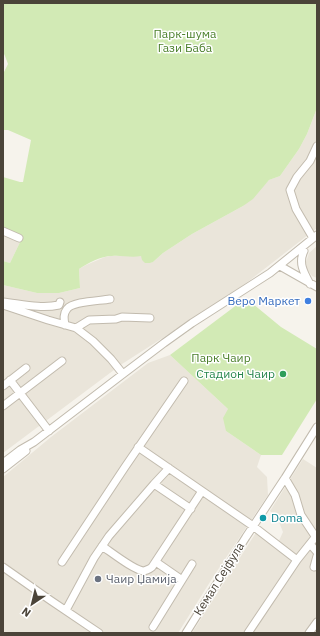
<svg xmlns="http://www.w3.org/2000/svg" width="320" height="636" viewBox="0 0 320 636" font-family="'IBM Plex Sans',sans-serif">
	<rect width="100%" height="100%" fill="#f6f3ec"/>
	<path fill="#eae5da" d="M317,108V228L245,284L211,307L122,364L3,453V285L37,293H59L80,288L79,269L86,265L105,257L111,256H141L148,263L153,262L163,253L192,234L243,206L269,180L280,176L299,149L307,134Z
		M3,228L23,236L10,263L3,261Z
		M317,246V278L312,276L307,269L306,262L309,253Z
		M170,355L228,409L226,431L261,455L257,467L267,477L268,495L215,574L178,633H3V477L51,437L148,363Z
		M303,459L317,468V633H192L257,531L277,545L283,532L277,517L270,511Z"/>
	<path fill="#d2eab5" d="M3,3H317V108L307,134L299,149L280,176L269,180L253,199L243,206L192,234L163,253L153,262L150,263H145L142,260L141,256C131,258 121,255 112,256C101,256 88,263 79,269L80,288L59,293H37L3,285V261L10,263L23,236L3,228V177L20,182H23L31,140L8,130H3V74L8,64L5,56L3,52Z
		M246,298L281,327L317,349V399L282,455H261L226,431L223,418L228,409L170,355Z"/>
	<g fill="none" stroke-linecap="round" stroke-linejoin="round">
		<defs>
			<path id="minor" d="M3,231L19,238
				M313,238L296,209L290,190L297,177L310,161L317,146
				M304,251C298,263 304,273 310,284
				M280,266L317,287
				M3,302C21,304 41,309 59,305L60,302
				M3,305L48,320L76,328L93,341L111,359L123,374
				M65,325C64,319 63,314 67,309C73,301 100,301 110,299
				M76,328L89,320L116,319L122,317L150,318
				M10,380L49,431
				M3,386L26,368
				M3,406L62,361
				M138,447L253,526L297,560L248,633
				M3,463L20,450L34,442L123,374L164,343L192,323L270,273L317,235
				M3,469L26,451
				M285,478L295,495L301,515L315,536
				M154,484L191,509
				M310,544L317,552
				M102,546C111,552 135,571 144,571C147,570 150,569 152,567L202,491
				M297,560L317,535
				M62,562L125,467L184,381
				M156,562L182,580
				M3,567L50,600L99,633
				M314,567L317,556
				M66,610L94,558L109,536L154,484L169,468
				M153,627L192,564
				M186,633L246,537L285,478L317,427
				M309,633L317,622"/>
		</defs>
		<use href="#minor" stroke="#c2bbae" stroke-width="9"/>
		<use href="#minor" stroke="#fff" stroke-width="7"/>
	</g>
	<circle fill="#3f7fe0" stroke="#fff" stroke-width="1.5" cx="308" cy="301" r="4"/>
	<circle fill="#2e9e5b" stroke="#fff" stroke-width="1.5" cx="283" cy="374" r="4"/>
	<circle fill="#0f9aa8" stroke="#fff" stroke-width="1.5" cx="263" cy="518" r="4"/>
	<circle fill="#6b7280" stroke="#fff" stroke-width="1.5" cx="98" cy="579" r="4"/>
	<g text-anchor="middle" stroke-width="3" stroke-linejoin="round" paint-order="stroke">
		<g font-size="12" fill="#4a7f2a" stroke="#fff">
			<text x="185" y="38">Парк-шума<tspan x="185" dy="14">Гази Баба</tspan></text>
			<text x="221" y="362">Парк Чаир</text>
		</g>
		<g font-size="12" fill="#366cbe" stroke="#fff" text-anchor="end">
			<text x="300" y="305">Веро Маркет</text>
		</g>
		<g font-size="12" fill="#27864d" stroke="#fff" text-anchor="end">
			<text x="275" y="378">Стадион Чаир</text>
		</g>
		<g font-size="12" fill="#0d838f" stroke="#fff" text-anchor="start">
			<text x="271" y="522">Doma</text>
		</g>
		<g font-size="12" fill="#5b616d" stroke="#fff" text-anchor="start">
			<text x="106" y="583">Чаир Џамија</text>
		</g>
		<g font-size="12" fill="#4b4439" stroke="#fff">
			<text transform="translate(219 579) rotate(-58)" y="4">Кемал Сејфула</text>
		</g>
	</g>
	<rect width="320" height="636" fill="none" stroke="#4b4439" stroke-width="8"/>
	<g transform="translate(32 604) rotate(215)" stroke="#ffffff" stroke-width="3" paint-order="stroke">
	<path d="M0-3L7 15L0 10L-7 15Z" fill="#4b4439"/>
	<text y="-6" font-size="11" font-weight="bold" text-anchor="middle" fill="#4b4439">N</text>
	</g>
</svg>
